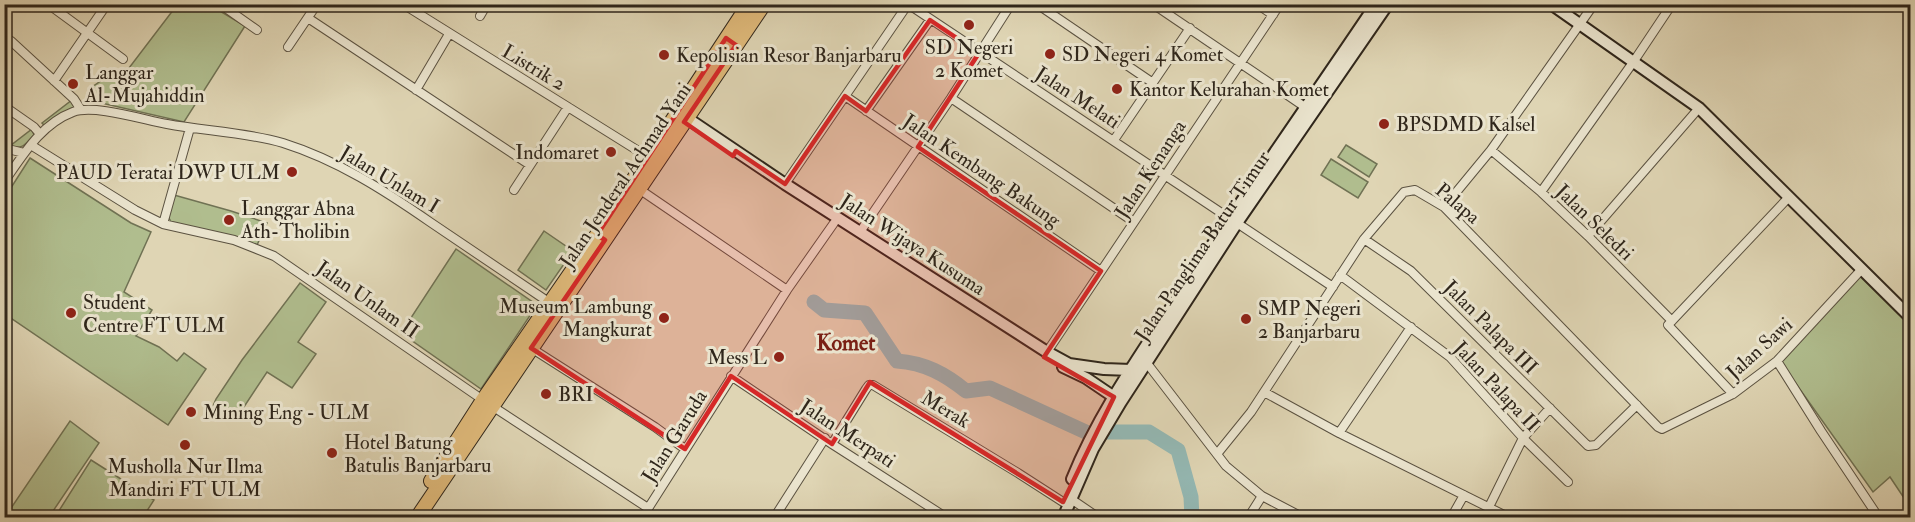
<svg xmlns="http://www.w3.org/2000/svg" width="1915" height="522" viewBox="0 0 1915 522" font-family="'IM FELL Double Pica',serif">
	<rect width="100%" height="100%" fill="#dfd5b4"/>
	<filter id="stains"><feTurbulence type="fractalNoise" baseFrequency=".00333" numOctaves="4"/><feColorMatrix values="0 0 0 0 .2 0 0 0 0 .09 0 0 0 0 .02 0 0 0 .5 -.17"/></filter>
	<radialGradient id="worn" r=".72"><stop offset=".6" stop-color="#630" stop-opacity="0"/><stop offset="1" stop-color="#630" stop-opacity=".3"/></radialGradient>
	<path fill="#b0bd8e" stroke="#707254" stroke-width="1.5" d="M177,5H210L245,26L184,122L88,100L92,87L108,76L115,79L122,69L126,72Z
		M72,100L75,108L45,126L42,123Z
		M32,129L34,135C25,144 23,150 10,146Z
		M1346,145L1377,164L1369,177L1338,157Z
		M30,158L131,223L151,232L124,292L152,310L136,336L159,347L177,361L184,353L206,369L168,425L5,314V197Z
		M1331,159L1368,182L1358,198L1321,175Z
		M174,195L231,211L267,223L257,245L233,237L172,223L168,217Z
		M544,231L573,251L546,290L518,270Z
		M456,249L537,305L481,389L401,333Z
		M1861,274L1910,322V507L1890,477L1873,492L1779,360Z
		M300,283L326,302L298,342L316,354L292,388L267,372L236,419L213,406L216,399L242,360Z
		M70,421L99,443L49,517H5Z
		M91,460L154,500L143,517H55Z"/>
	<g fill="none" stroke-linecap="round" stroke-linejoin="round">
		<path stroke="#94b8b3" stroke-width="15" d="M814,302L824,310L865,313L897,361C925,363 945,374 966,391L990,388L1088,433
			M1105,432H1149L1178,450L1191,497L1192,518"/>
		<defs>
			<path id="street" d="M48,4L123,59
				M220,4L257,30
				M403,4L648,157
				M908,4L1229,218
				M1037,4L1153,83
				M1153,4L1305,107
				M1257,4L1273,15
				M480,16L487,4
				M308,18L530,165
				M288,47L317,4
				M4,48L11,41L74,99L81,110
				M54,81L107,4
				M416,90L449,34
				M845,96L1101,271
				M951,98L1134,222
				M4,106L34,127L40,134
				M866,111L930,20
				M1114,140L1190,28
				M34,147L135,210L163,224L234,240L274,256L483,400
				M4,148L24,153
				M1491,150L1541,192L1588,236L1672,321
				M4,182C23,155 41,124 73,112C94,104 144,120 167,124C205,131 245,132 283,143C337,160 384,190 430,222C470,249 510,276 550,303
				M785,184L908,4
				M639,189L787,290
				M514,190L568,107
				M1541,192L1634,61L1672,4
				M1444,207L1491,150L1594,4
				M1237,223L1333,287
				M163,224L190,128
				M860,232L951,98L1011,4
				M1588,236L1699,108
				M1364,239L1411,271L1588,446L1596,445L1637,405
				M1340,275L1450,357L1523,438L1568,482
				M531,348L655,427L685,449
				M1047,352L1280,4
				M1777,361L1821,431L1879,518
				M1146,362L1226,466L1262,496L1304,518
				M731,376L832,444L947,518
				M1264,392L1339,433L1510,518
				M1733,394L1668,325L1788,198
				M492,406L648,508
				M1339,433L1411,327
				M832,444L866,389L869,385H873L1018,473L1063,502
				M1217,454L1251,412L1364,239L1404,192L1415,190L1444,207L1658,427L1662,429L1733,394L1777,361L1861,270
				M1071,499L1099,518
				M1489,507L1523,438L1550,408
				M642,518L787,290L834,223
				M774,518L825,438
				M1248,518L1262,496
				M1451,518L1464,495"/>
			<path id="secondary" d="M1551,4L1699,108L1910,317
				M687,118L785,184L1047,352L1069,364L1104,369L1131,370
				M1063,367L1086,378L1114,397
				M1072,479C1097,417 1136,361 1172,306C1238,204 1308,105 1376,4
				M1063,518L1093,449L1121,402L1237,223L1388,4"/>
			<path id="highway" d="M431,481L483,400L597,235L749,4
				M417,518L764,4"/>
		</defs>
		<use href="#street" stroke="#5b5241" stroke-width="10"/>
		<use href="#secondary" stroke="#2f261b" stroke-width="14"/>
		<use href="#highway" stroke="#2f261b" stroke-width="16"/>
		<use href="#street" stroke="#eae4ce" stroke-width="8"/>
		<use href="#secondary" stroke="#eae4ce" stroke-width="10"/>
		<use href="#highway" stroke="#e0ba7a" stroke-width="14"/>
	</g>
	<path fill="#d62828" fill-opacity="0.2" stroke="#d62828" stroke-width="4.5" stroke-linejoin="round" d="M930,20L979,53L918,147L1101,271L1044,357L1114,397L1063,502L870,382L832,444L731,376L685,449L531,348L605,240L597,235L726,38L736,45L684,122L733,156L736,151L785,184L845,96L866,111Z"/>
	<g fill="#8f2418" stroke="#eae4ce" stroke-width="2">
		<circle cx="969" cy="25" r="6"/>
		<circle cx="1050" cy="54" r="6"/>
		<circle cx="664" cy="55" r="6"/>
		<circle cx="73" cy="84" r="6"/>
		<circle cx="1117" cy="89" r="6"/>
		<circle cx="1384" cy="124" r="6"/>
		<circle cx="611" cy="152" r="6"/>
		<circle cx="292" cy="172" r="6"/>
		<circle cx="229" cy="220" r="6"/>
		<circle cx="71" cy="313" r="6"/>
		<circle cx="664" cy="318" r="6"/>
		<circle cx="1246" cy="319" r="6"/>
		<circle cx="779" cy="357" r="6"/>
		<circle cx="546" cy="394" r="6"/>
		<circle cx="191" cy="412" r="6"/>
		<circle cx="185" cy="445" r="6"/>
		<circle cx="332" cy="453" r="6"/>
	</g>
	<g text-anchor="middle" stroke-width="6" stroke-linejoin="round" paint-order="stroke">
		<g font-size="20" fill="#2f261b" stroke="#eae4ce" text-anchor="start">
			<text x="969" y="54" text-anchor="middle">SD Negeri<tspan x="969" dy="23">2 Komet</tspan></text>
			<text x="1062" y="61">SD Negeri 4 Komet</text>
			<text x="676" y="62">Kepolisian Resor Banjarbaru</text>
			<text x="85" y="79">Langgar<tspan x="85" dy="23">Al-Mujahiddin</tspan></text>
			<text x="1129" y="96">Kantor Kelurahan Komet</text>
			<text x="1396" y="131">BPSDMD Kalsel</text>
			<text x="599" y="159" text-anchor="end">Indomaret</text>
			<text x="280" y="179" text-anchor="end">PAUD Teratai DWP ULM</text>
			<text x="241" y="215">Langgar Abna<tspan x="241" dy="23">Ath-Tholibin</tspan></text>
			<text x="83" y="309">Student<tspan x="83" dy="23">Centre FT ULM</tspan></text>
			<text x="652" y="313" text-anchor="end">Museum Lambung<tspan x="652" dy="23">Mangkurat</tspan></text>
			<text x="1258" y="315">SMP Negeri<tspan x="1258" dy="23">2 Banjarbaru</tspan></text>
			<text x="767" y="364" text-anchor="end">Mess L</text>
			<text x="558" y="401">BRI</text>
			<text x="203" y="419">Mining Eng - ULM</text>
			<text x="344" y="449">Hotel Batung<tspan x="344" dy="23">Batulis Banjarbaru</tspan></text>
			<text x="185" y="473" text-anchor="middle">Musholla Nur Ilma<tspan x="185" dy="23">Mandiri FT ULM</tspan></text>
		</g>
		<g font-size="20" fill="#2f261b" stroke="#eae4ce">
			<text transform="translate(534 67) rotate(31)" y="7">Listrik 2</text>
			<text transform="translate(1078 97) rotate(33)" y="7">Jalan Melati</text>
			<text transform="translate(1150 169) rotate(-57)" y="7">Jalan Kenanga</text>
			<text transform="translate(982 170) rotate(34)" y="7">Jalan Kembang Bakung</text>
			<text transform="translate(625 175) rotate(-56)" y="7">Jalan Jenderal Achmad Yani</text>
			<text transform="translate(390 179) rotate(31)" y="7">Jalan Unlam I</text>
			<text transform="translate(1458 203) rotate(40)" y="7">Palapa</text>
			<text transform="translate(1595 222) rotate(44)" y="7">Jalan Seledri</text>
			<text transform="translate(913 244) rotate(33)" y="7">Jalan Wijaya Kusuma</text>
			<text transform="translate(1202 246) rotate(-56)" y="7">Jalan Panglima Batur Timur</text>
			<text transform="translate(368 299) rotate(35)" y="7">Jalan Unlam II</text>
			<text transform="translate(1491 327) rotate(45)" y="7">Jalan Palapa III</text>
			<text transform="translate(1759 348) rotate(-42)" y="7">Jalan Sawi</text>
			<text transform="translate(1497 386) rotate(47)" y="7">Jalan Palapa II</text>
			<text transform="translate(946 409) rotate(31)" y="7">Merak</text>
			<text transform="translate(848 433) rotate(33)" y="7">Jalan Merpati</text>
			<text transform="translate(674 436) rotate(-58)" y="7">Jalan Garuda</text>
		</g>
		<g font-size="22" font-weight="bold" fill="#7a1f14" stroke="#eae4ce">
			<text x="846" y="350">Komet</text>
		</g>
	</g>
	<rect width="1915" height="522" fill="none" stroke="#dfd5b4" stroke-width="24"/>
	<rect x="6" y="6" width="1903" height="510" fill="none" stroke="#2f261b" stroke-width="3"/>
	<rect x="12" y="12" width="1891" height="498" fill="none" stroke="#2f261b" stroke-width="1.5"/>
	<rect width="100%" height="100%" filter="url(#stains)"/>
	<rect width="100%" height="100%" fill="url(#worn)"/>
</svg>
